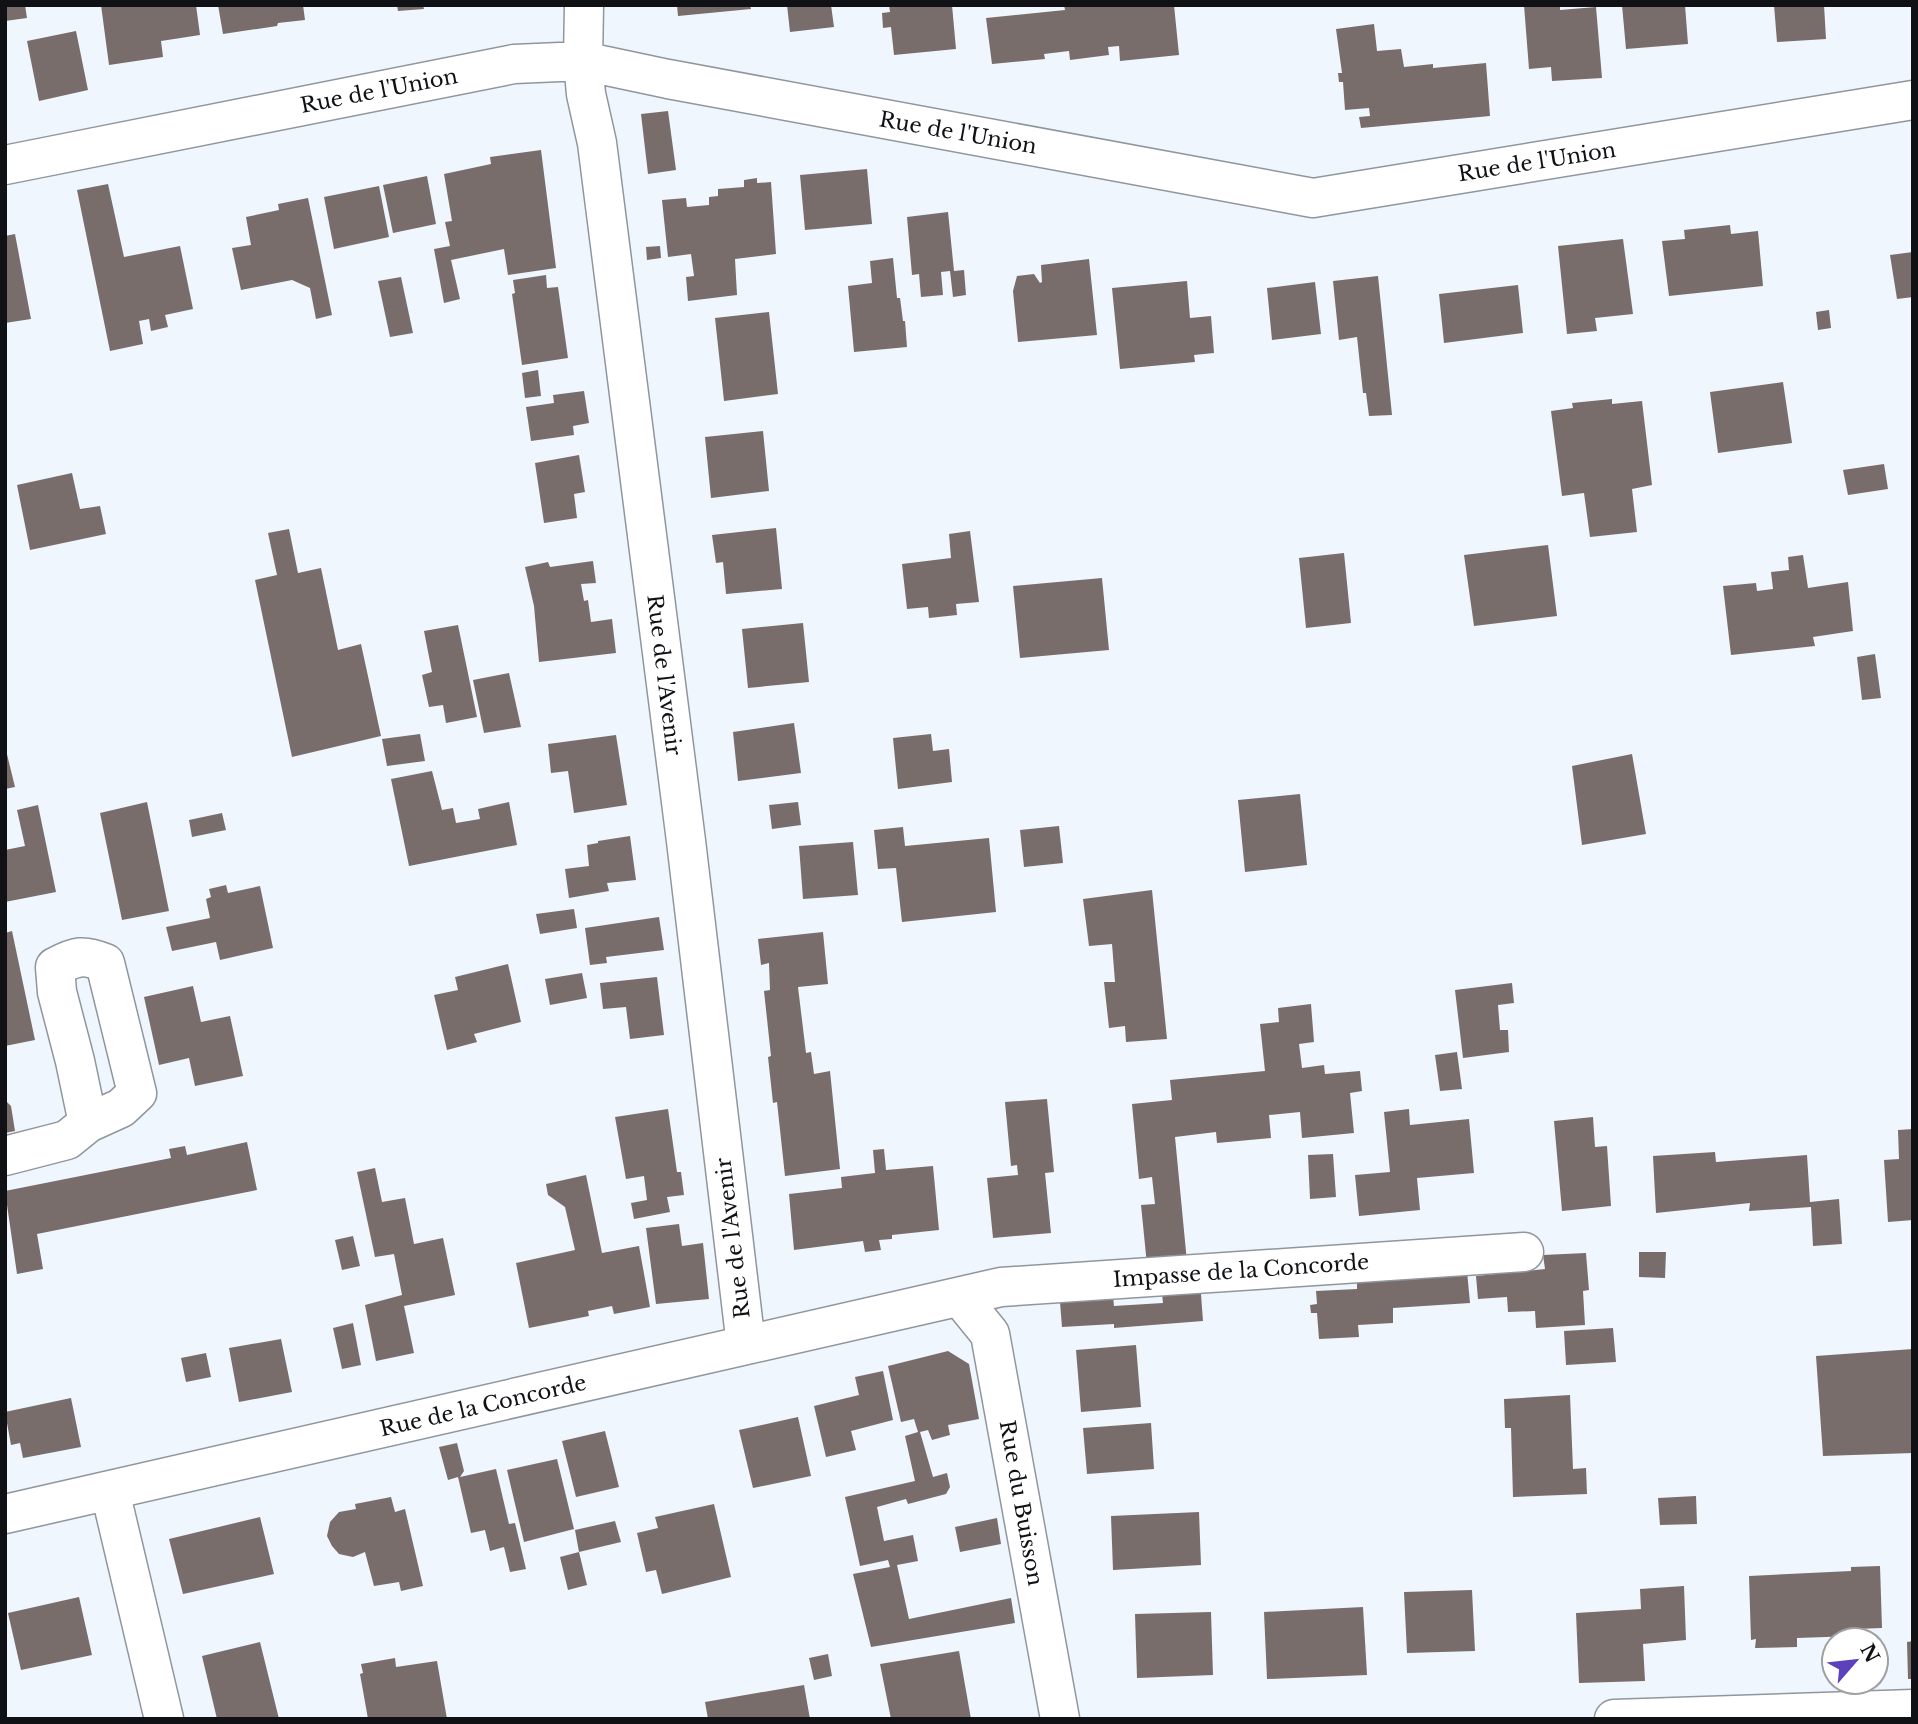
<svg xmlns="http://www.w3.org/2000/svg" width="1918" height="1724" viewBox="0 0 1918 1724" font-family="'Libre Baskerville',serif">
	<rect width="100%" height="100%" fill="#f0f6fd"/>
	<path fill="#786d6b" d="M5,5H25L27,18L5,21Z
		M101,5H196L200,35L161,41L163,57L109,65Z
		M218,5H303L305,20L278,23L277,26L223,34Z
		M397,5H423L424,9L398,11Z
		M677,5H750L751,9L678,16Z
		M787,5H831L834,27L790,32Z
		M889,5H952L956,49L894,55L891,27L883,28L882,13L890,12Z
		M1064,5H1174L1179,55L1120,61L1119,46L1108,47L1109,55L1070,60L1069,51L1044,54L1045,59L992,64L986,18L1065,10Z
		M1524,5H1560V10L1596,7L1602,78L1552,81L1551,67L1529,69Z
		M1622,5H1685L1688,44L1626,49Z
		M1774,5H1824L1826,39L1777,42Z
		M1374,24L1377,51L1401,49L1404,67L1433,64V68L1486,63L1490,116L1361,128L1359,117L1370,116L1369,108L1345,110L1343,82H1339L1338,73H1342L1336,29Z
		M76,31L88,90L39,101L27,41Z
		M668,111L676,170L648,174L641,114Z
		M541,150L556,268L508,275L504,249L451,260L460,299L444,303L434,249L450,246L445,222L452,221L444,174L491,164L490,157Z
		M867,169L872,224L805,230L800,175Z
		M427,176L436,224L393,233L383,185Z
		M757,178V183L771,182L776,254L735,259L737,295L688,301L686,277L694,276L691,254L668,257L662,200L686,198L687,207L709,205V197L718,196V189L744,187V180Z
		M108,184L124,257L180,246L193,309L165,315L168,327L151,331L149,319L139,321L143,344L110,351L77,190Z
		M379,186L389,237L334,249L324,197Z
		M308,198L332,315L316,319L310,288L292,280L241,290L232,248L251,245L246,217L279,210L278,204Z
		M948,212L954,271L964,270L966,295L953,297L950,271L941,272L943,295L921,297L919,274L912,275L907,217Z
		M1730,225L1731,234L1758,231L1763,286L1669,296L1662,241L1685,239L1684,230Z
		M15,234L31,319L5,323V236Z
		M1623,239L1633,314L1595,318L1597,331L1567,334L1558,246Z
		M660,246L661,258L647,260L646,247Z
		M1913,252V297L1897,299L1890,255Z
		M893,258L897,298H900L903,321H905L907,347L854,352L848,286L872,283L870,261Z
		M1089,259L1097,335L1018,342L1013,291L1017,276L1034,274L1040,283L1042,282L1041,265Z
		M546,275L547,288L558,287L568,358L522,365L512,294L515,293L513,280Z
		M1378,276L1392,415L1369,416L1366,393H1363L1357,337L1339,340L1333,281Z
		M401,277L413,333L390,337L378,281Z
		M1187,281L1190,318L1211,316L1214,353L1194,355L1195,362L1120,369L1112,288Z
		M1315,282L1321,334L1272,340L1267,288Z
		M1518,285L1523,333L1444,343L1439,294Z
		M1829,310L1831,328L1818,330L1816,312Z
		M769,312L778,394L724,401L715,318Z
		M538,370L541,396L525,398L522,373Z
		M1783,382L1792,443L1718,453L1710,392Z
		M584,391L589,423L573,426L574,435L531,441L526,407L554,403L553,395Z
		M1612,399V404L1642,401L1652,485L1632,489L1637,532L1590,537L1584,493L1562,496L1551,411L1573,408L1572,403Z
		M763,431L769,491L711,498L705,437Z
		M579,455L585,492L574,494L577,518L544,523L535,463Z
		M1884,464L1888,489L1848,495L1843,470Z
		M72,473L80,509L100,506L106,534L30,550L17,485Z
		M776,528L782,589L726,594L723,562L716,563L712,535Z
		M289,529L298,573L321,568L338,650L361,644L381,736L292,757L255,580L277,575L268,533Z
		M970,531L979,602L956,604L957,615L929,618L928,607L907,609L902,564L951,558L949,534Z
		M1548,545L1557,616L1474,626L1464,555Z
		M1344,553L1351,623L1306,628L1299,558Z
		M1803,555L1808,588L1848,582L1853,631L1813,637L1815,646L1731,655L1723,586L1756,583L1757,591L1773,589L1771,572L1789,570L1788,557Z
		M593,561L596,583L581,584L584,601L588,600L591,622L612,619L616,653L539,662L534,606L525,567L548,562L550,567Z
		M1102,578L1109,650L1020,658L1013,586Z
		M803,623L809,682L748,688L742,629Z
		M458,625L477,717L446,723L443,705L429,707L422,675L432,672L424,631Z
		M1875,654L1881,698L1862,700L1857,657Z
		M509,673L521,727L484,733L473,680Z
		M794,723L801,773L738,781L733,732Z
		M420,734L425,761L387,766L382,739Z
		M931,734L933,751L949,749L952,782L898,789L893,738Z
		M616,735L627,805L574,813L568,771L551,773L548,744Z
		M5,746L15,787L5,789Z
		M1632,754L1646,834L1582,845L1572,766Z
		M432,771L442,810L453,808L456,823L480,819L478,809L509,802L517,845L409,866L391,779Z
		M1300,794L1307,865L1245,872L1238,800Z
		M147,802L169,911L122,920L100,813Z
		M798,802L801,825L772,829L769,805Z
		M38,805L56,892L5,902V850L25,846L17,810Z
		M222,813L226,830L192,837L189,820Z
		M1059,826L1063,863L1024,867L1020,830Z
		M903,827L905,846L989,838L996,912L902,922L896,868L878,869L874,830Z
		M630,836L636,880L607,883L609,891L569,898L565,869L589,866L587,845L598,843V841Z
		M853,842L858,895L803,899L799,846Z
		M226,885L228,893L260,886L273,948L220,960L216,942L172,951L166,927L210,918L206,899L211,897L209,889Z
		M1152,890L1167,1039L1126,1042L1125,1026L1109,1028L1104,982H1115L1112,944L1089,946L1083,899Z
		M574,909L577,928L540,934L536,914Z
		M659,917L664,950L606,957L607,963L590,965L585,928Z
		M12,931L35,1040L5,1046V933Z
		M823,932L828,984L798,987L806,1053L811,1052L814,1074L830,1071L840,1169L785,1176L777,1102L773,1103L768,1057L771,1056L764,991L770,990L769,963L761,965L758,939Z
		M508,964L521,1022L474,1034L477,1042L447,1050L434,995L458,990L455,977Z
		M582,973L587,998L550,1005L545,979Z
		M657,977L664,1035L630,1039L626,1007L603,1009L600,983Z
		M1512,983L1514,1003L1498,1005L1500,1030H1508L1509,1052L1463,1058L1455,990Z
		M193,986L201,1022L230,1016L243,1076L195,1086L189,1058L159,1065L144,997Z
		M1311,1004L1314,1042L1299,1044L1302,1068L1324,1065L1325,1074L1360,1071L1362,1091L1350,1093L1354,1133L1302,1138L1300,1112L1269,1115L1271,1138L1217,1143L1216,1132L1175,1137L1187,1262L1147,1265L1141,1205L1155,1204L1152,1177L1139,1179L1132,1104L1172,1100L1170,1080L1265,1071L1260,1024L1279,1022L1278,1008Z
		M1457,1052L1462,1089L1440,1091L1435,1055Z
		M1047,1099L1054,1172L1045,1173L1051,1233L993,1238L987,1178L1018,1175L1017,1165L1011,1166L1005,1102Z
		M5,1100L11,1106L15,1131L5,1133Z
		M668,1109L677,1172H681L684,1195L667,1197L670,1212L634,1219L631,1203L647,1200L644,1176L626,1179L615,1117Z
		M1409,1109L1410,1125L1469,1119L1474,1173L1417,1178L1420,1210L1359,1216L1355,1175L1390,1172L1384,1112Z
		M1593,1117L1595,1147L1607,1146L1611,1206L1562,1211L1554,1121Z
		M1913,1129V1220L1888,1222L1884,1160L1899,1159L1898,1130Z
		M247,1142L257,1190L37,1234L43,1269L17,1274L5,1191L171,1158L169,1149L185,1146L187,1155Z
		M884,1149L886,1170L933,1166L939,1230L892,1235V1239L879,1240L881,1250L865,1252L863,1241L794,1250L789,1194L842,1188L841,1177L875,1173L873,1150Z
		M1715,1152L1716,1162L1807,1155L1810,1202L1839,1199L1842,1244L1813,1246L1811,1207L1749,1211L1750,1203L1656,1213L1653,1156Z
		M1333,1154L1336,1197L1310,1199L1308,1155Z
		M375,1168L382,1202L405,1198L414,1244L443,1238L455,1295L404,1306L414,1353L376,1361L365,1305L402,1295L394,1254L375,1257L357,1172Z
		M586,1175L602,1253L639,1246L650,1307L614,1314L612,1306L588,1311L589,1316L529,1328L516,1263L575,1250L565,1207L548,1195L546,1184Z
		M679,1224L682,1246L703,1243L709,1299L656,1304L646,1228Z
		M353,1236L360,1266L342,1270L335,1240Z
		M1639,1252H1666L1665,1278L1639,1277Z
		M1586,1253L1589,1290L1583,1291L1585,1325L1536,1328L1535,1311L1508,1312L1507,1297L1478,1299L1476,1276L1545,1269L1543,1255Z
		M1467,1271L1470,1303L1393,1308V1323L1358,1325L1359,1337L1319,1339L1317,1313H1311L1310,1305L1317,1304L1316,1291L1357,1289V1278Z
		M1200,1281L1203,1321L1114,1328V1324L1062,1327L1059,1290L1112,1287L1114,1306L1163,1303L1161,1284Z
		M353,1323L361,1365L342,1369L333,1328Z
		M1613,1328L1616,1362L1566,1365L1564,1331Z
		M281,1339L292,1392L239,1402L229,1348Z
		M1136,1345L1141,1407L1081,1412L1076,1350Z
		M1913,1349V1453L1823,1456L1816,1356Z
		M948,1351L969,1364L979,1419L948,1425L950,1435L932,1440L928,1430L920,1432L933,1477L947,1473L950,1487L946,1494L908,1504L906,1499L877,1507L884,1541L913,1535L918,1561L897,1565L909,1619L1011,1598L1015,1623L871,1647L853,1574L890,1567L888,1560L860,1566L845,1497L915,1481L905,1436L918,1432L914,1419L901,1422L888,1366Z
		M206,1353L211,1377L186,1382L181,1358Z
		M883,1371L893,1420L851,1431L856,1450L826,1457L814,1406L859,1395L855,1377Z
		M1570,1395L1573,1469L1586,1468L1587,1494L1513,1497L1511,1428H1505L1504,1399Z
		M71,1398L81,1447L23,1458L20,1443L11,1445L5,1412Z
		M798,1417L811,1476L753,1488L739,1430Z
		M1151,1423L1154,1469L1087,1474L1083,1428Z
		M605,1431L619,1487L576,1497L562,1441Z
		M457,1443L464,1471L460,1477L496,1469L509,1524L515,1523L526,1569L510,1572L504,1547L490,1551L485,1530L471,1533L458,1477L448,1480L439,1447Z
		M557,1459L574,1529L524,1542L507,1470Z
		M1696,1496L1697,1524L1660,1525L1658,1498Z
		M391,1497L395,1512L405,1509L423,1586L401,1591L399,1582L374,1586L365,1552L353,1557L339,1554L332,1546L327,1536L330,1522L339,1512L356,1509L355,1504Z
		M714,1504L731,1577L662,1594L656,1570L646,1572L637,1533L658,1528L655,1517Z
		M1199,1512L1201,1565L1113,1570L1111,1516Z
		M260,1517L274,1574L183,1594L169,1539Z
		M997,1518L1001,1544L960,1552L955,1527Z
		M615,1521L621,1542L579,1552L575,1530Z
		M579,1552L587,1585L568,1590L560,1557Z
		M1880,1566L1882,1628L1855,1629V1636L1797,1638V1647L1755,1648L1756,1639L1751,1640L1749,1576L1851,1571V1567Z
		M1684,1586L1686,1640L1643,1644L1645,1681L1579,1683L1576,1613L1641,1609L1640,1589Z
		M1472,1590L1475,1651L1407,1653L1404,1592Z
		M79,1597L92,1655L21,1670L8,1613Z
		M1363,1607L1367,1675L1267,1679L1264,1612Z
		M1211,1612L1213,1675L1137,1678L1135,1614Z
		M1913,1641V1679H1908L1907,1642Z
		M260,1642L279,1719H217L202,1656Z
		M959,1651L971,1719H891L880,1664Z
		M828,1654L832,1676L814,1680L809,1658Z
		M395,1658L396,1667L437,1661L447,1719H368L360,1674L363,1673L361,1664Z
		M804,1685L810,1719H708L705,1702Z"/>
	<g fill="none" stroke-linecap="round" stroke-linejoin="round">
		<defs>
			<path id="minor" d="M584,5L583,61L586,94L597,143L686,841L746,1345
				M5,165L514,64L583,61L668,79L1313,198L1913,100
				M5,1156L67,1140L88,1123L121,1108L137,1093L105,963C83,954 76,956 55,967L57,992L75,1061L88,1123
				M960,1297L990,1334L1060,1719
				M110,1491L164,1719
				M5,1514L1001,1287L1524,1252
				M1614,1719L1913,1709"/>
		</defs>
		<use href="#minor" stroke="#90969e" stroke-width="41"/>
		<use href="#minor" stroke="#fff" stroke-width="38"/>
	</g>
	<g text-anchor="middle" stroke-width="7" stroke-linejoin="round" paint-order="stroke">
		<g font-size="21" fill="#0f1114" stroke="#fff">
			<text transform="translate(379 91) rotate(-11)" y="7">Rue de l'Union</text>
			<text transform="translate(958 133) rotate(10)" y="7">Rue de l'Union</text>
			<text transform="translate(1537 162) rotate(-9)" y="7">Rue de l'Union</text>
			<text transform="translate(664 675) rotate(83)" y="7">Rue de l'Avenir</text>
			<text transform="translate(733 1238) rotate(-97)" y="7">Rue de l'Avenir</text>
			<text transform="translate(1241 1271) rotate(-4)" y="7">Impasse de la Concorde</text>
			<text transform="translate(483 1406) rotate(-13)" y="7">Rue de la Concorde</text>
			<text transform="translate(1021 1503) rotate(80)" y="7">Rue du Buisson</text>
		</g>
	</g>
	<rect width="1918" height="1724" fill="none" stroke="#0f1114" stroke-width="14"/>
	<g transform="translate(1855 1661) rotate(62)"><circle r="33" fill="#ffffff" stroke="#9fa0a1" stroke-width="2"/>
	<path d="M0-5L12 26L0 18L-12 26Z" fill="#5d41ba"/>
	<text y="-10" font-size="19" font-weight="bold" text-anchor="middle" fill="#0f1114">N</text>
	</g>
</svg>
